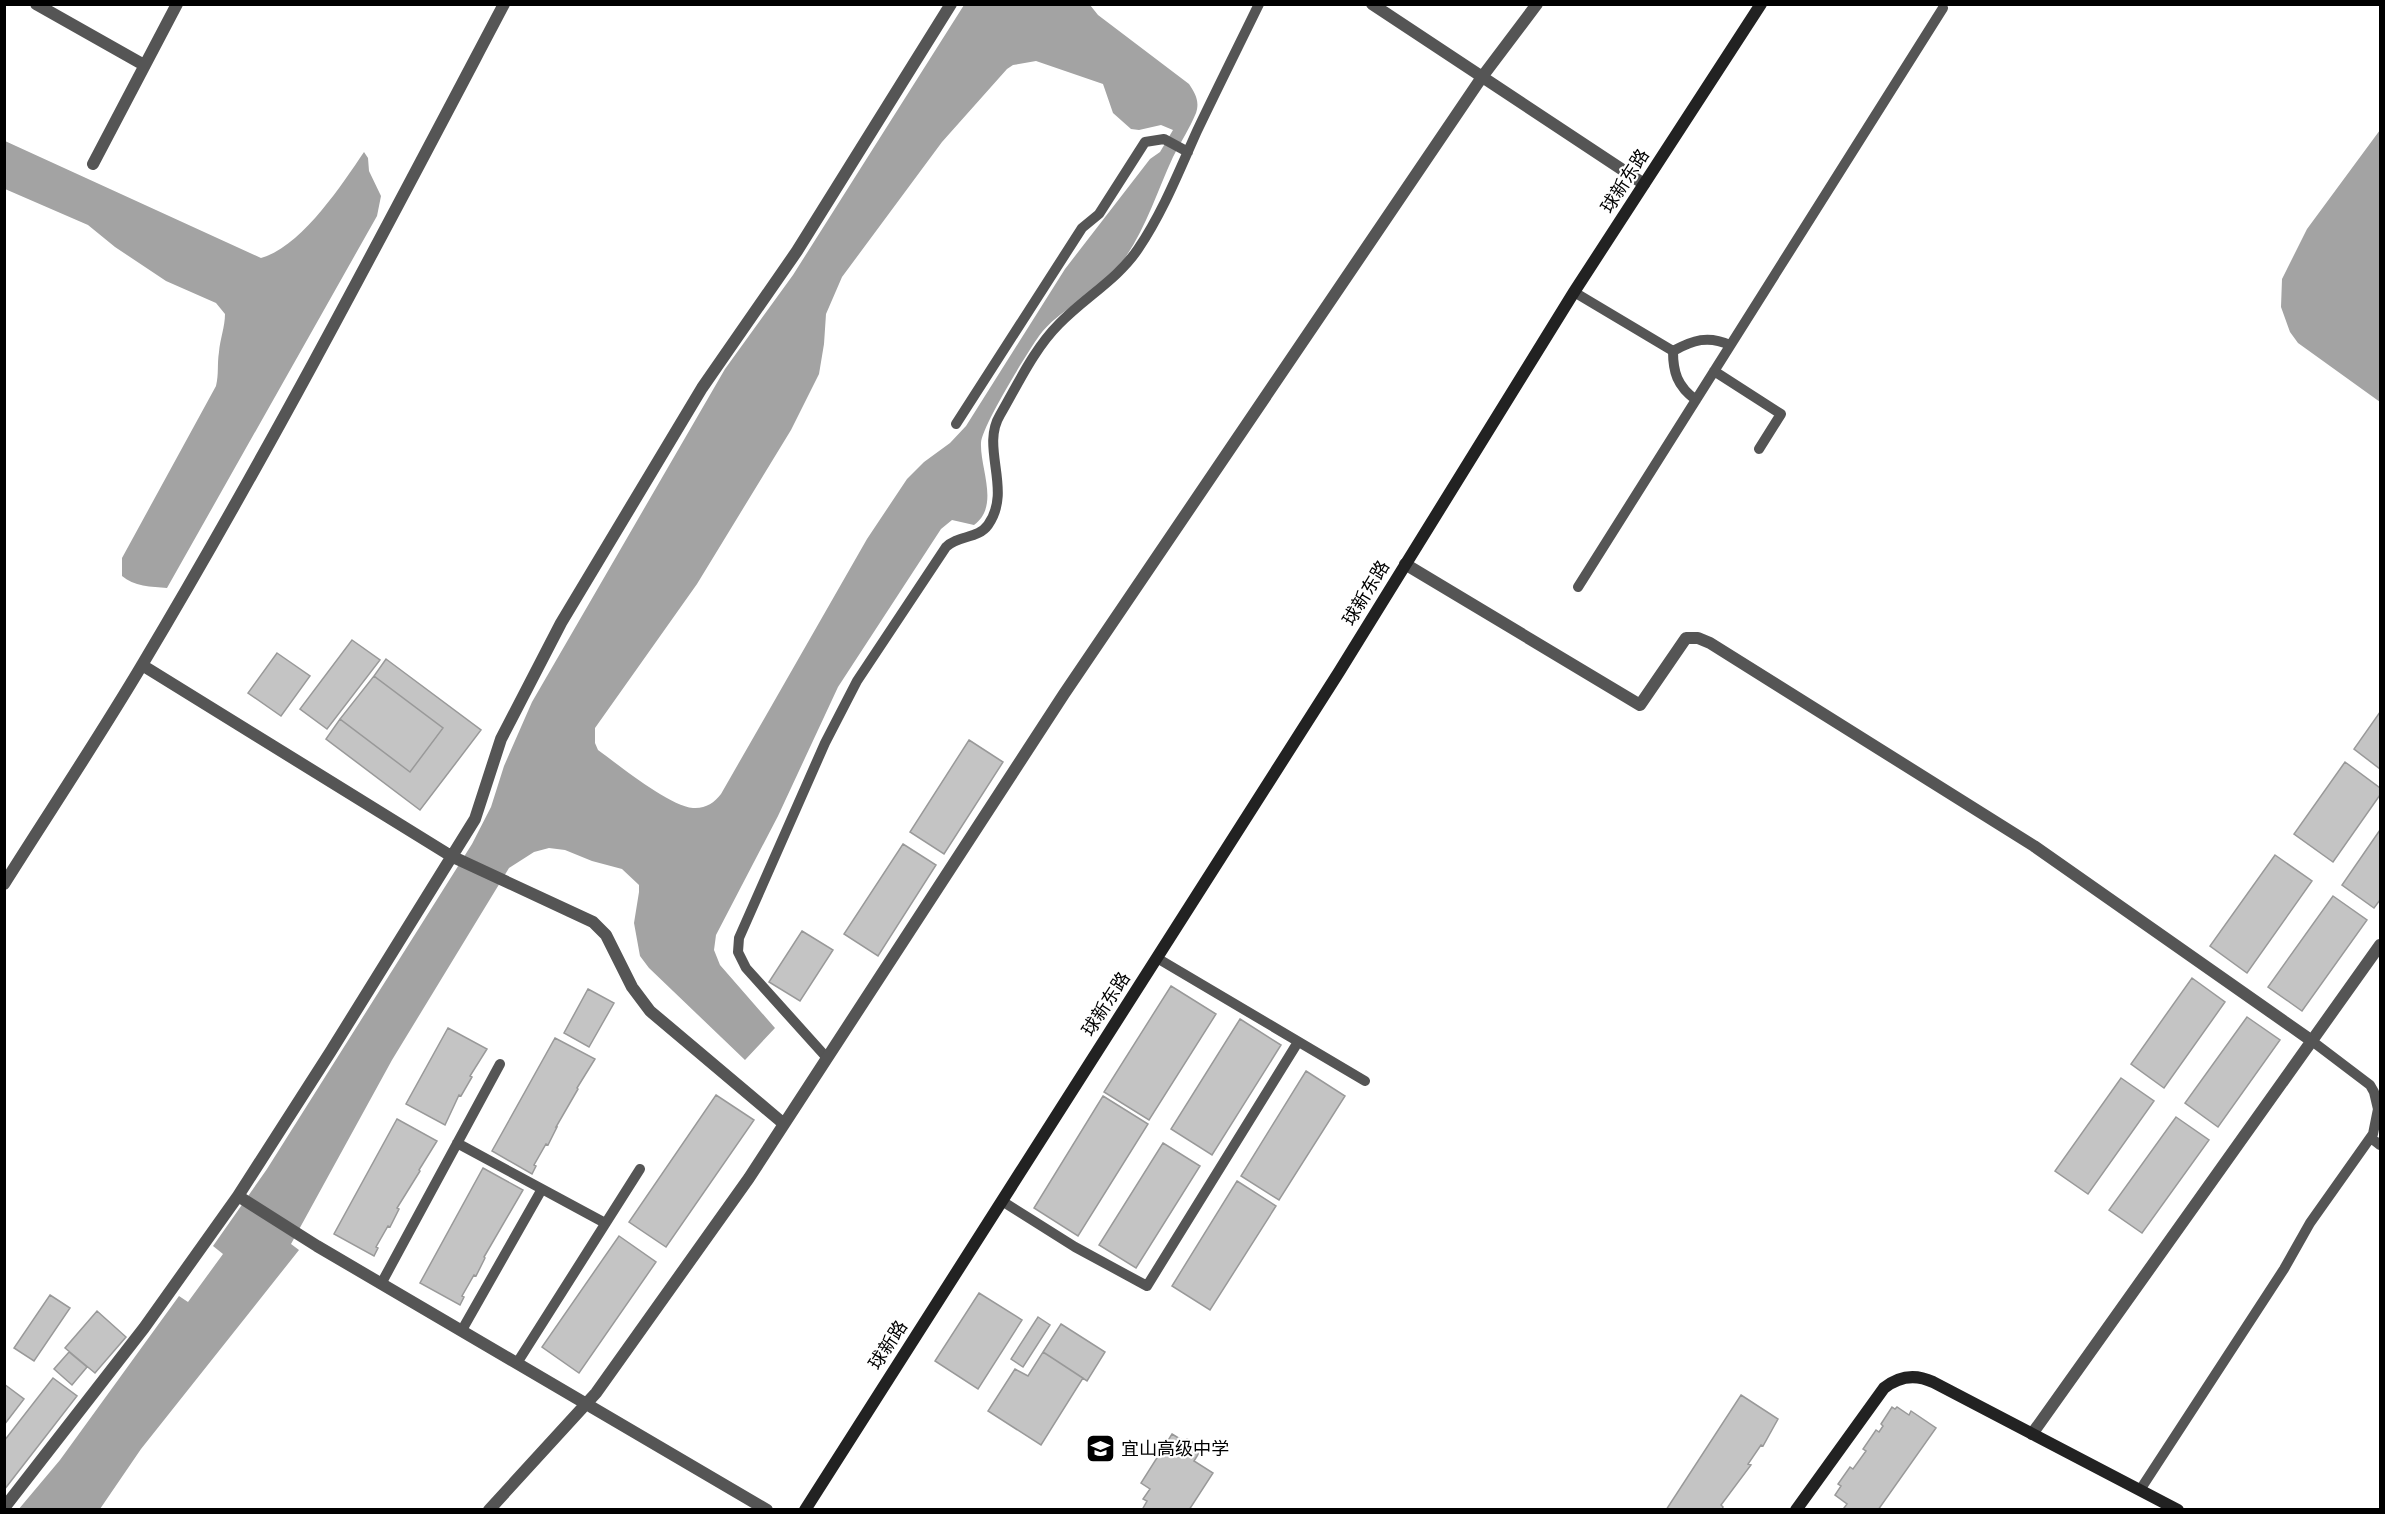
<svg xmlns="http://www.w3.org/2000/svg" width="2385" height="1514" viewBox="0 0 2385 1514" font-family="Roboto,'Noto Sans SC',sans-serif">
	<rect width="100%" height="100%" fill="#fff"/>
	<path fill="#a3a3a3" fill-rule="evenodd" d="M964,5H1090L1098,15L1189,84C1195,93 1200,101 1196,113C1190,128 1180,143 1173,157C1155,196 1143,238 1115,271C1094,296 1059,309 1039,336C1027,353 982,426 981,443C980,469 1000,506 974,525L952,520L941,529L838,687L778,816L716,935L714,950L720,965L775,1028L745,1060L649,968L640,956L634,923L639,892V885L622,869L592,861L565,850L549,848L534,852L509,868L392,1060L291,1244L299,1250L141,1449L100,1509L18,1510L60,1460L179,1296L188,1302L223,1254L213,1246L267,1169L472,844L491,807L504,766L532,702L725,369L793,275ZM1036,61L1103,84L1113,113L1131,129L1139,130L1161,125L1173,130L1160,152L1150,159L1065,269L966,426L950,443L924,462L907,479L867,539L721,794C714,803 705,809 693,808C669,806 620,766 598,750L595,743V728L697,584L791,430L819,374L824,344L826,314L842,277L942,142L1007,69L1013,65Z
		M2380,130V402L2298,343L2290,332L2281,307L2282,279L2307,229Z
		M5,141L261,258C301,247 341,186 364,152L368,158L369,171L381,196L377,216L167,588C152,587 133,586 122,576V558L216,386C219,374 217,364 219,352C220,339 225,327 225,314L216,303L166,281L115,247L88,225L5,189Z"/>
	<path fill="#c4c4c4" stroke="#999" stroke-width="1.5" d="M352,640L380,660L327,729L300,709Z
		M277,653L310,676L281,716L248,693Z
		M386,659L481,730L420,810L326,739L340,719L410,772L443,728L374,676Z
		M374,676L443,728L410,772L340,719Z
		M2380,712V769L2354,749Z
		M969,740L1003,762L944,854L910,832Z
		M2345,762L2380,788V795L2333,862L2294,834Z
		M2380,830V900L2374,908L2342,885Z
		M903,844L936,865L878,956L844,934Z
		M2275,855L2312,881L2247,973L2210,946Z
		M2333,896L2367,920L2302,1011L2268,987Z
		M802,931L833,950L800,1001L769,982Z
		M2192,978L2225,1002L2164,1088L2131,1064Z
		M1171,986L1216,1014L1149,1120L1104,1092Z
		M588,989L614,1003L589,1047L564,1033Z
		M2247,1017L2280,1040L2218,1127L2185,1103Z
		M1240,1019L1281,1045L1212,1155L1171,1129Z
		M448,1028L487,1049L470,1076L472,1077L461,1096L459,1095L445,1125L406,1104Z
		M555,1038L595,1059L577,1088L578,1089L556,1127H557L548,1145L546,1144L534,1165L536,1166L532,1174L492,1151Z
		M1306,1071L1345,1096L1279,1200L1241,1176Z
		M2121,1078L2154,1101L2088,1194L2055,1171Z
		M716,1095L754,1120L666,1247L629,1222Z
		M1103,1096L1148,1124L1078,1236L1034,1208Z
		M2176,1117L2209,1140L2142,1233L2109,1210Z
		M397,1119L437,1141L419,1170L420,1171L397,1208L399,1209L390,1227L388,1226L376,1247L378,1248L374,1256L334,1234Z
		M1163,1143L1200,1166L1136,1268L1099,1245Z
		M483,1168L523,1190L484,1257L485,1258L476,1276L474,1275L462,1296L464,1297L460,1305L420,1283Z
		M1237,1181L1276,1206L1210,1310L1172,1286Z
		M619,1236L656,1262L579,1373L542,1347Z
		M979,1293L1022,1320L978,1389L935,1361Z
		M50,1295L70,1308L34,1361L14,1348Z
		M97,1311L126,1337L95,1373L65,1348Z
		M1038,1317L1050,1325L1023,1367L1011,1359Z
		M1061,1324L1105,1352L1087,1381L1043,1352Z
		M69,1352L87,1367L72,1385L54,1369Z
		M1043,1352L1083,1378L1041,1445L988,1411L1015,1369L1028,1376Z
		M53,1378L77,1396L4,1490V1441Z
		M4,1384L24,1399L4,1425Z
		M1741,1395L1778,1419L1763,1446L1761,1445L1748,1464L1751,1465L1721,1505L1723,1507L1722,1510H1666Z
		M1892,1407L1895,1409L1897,1407L1909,1415L1911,1411L1936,1428L1878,1510H1846L1844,1508L1847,1504L1835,1495L1841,1486L1838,1484L1850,1467L1853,1469L1866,1451L1863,1449L1876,1430L1879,1432L1883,1426L1881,1424Z
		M1172,1434L1185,1442L1187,1439L1202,1448L1194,1461L1213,1473L1189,1510H1142L1147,1501L1143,1499L1150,1489L1141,1483Z"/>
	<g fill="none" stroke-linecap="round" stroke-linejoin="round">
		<path stroke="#555" stroke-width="10" d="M1574,292L1673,351
			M1673,351C1693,340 1708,335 1730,345
			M1673,351C1673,372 1677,386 1696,400
			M1714,371L1781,414L1759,449
			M956,424L1082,228L1099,214L1145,142L1164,139L1188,152
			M1578,587L1943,8
			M1157,958L1365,1081
			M827,1058L746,968L738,952L739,938L825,743L857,681L946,547C958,535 978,539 988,525C1013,490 980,448 1000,415C1018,384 1034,349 1059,324C1085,297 1117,280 1138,249C1163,212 1179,171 1197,131C1217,89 1238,47 1259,4
			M2371,1138L2380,1145
			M457,1143L605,1223
			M1002,1201L1075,1247L1147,1286L1298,1042
			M381,1284L500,1064
			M462,1330L542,1189
			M517,1363L640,1169
			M2140,1490L2284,1269L2310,1223L2373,1134L2378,1109L2374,1092L2370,1085L2312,1041"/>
		<path stroke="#555" stroke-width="12" d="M36,4L144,65
			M1372,4L1644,184
			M93,164L177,4
			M1405,564L1640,705L1686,638H1698L1710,643L2034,846L2312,1041
			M142,665L451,856L593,922L606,935L632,987L650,1011L784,1124
			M4,884C50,811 98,739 142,665C271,449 387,226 504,4
			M238,1196L317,1246L767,1510
			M2032,1434L2380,945
			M4,1508L144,1328L238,1196L331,1051L475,819L501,739L561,623L702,388L797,251L951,4
			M489,1510L596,1393L749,1178L1064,694L1482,77L1537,4"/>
		<path stroke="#222" stroke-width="12" d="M805,1510L1339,672L1574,292L1761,4
			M1796,1510L1884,1388C1899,1376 1916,1374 1933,1382L2178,1510"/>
	</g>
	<defs>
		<symbol id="school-square" viewBox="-11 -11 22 22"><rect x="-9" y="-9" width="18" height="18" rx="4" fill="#000" stroke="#fff"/><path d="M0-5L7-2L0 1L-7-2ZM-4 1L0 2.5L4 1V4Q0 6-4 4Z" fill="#fff"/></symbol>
	</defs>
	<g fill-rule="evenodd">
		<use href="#school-square" x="1084" y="1432" width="33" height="33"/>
	</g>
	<g text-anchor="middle" stroke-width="4.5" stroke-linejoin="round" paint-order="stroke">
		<g font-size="18" fill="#000" stroke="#fff">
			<text transform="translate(1625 181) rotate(-57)" y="6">球新东路</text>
			<text transform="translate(1366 593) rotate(-59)" y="6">球新东路</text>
			<text transform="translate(1106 1004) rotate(-57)" y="6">球新东路</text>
			<text transform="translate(888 1345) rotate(-57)" y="6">球新路</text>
		</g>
		<g font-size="18" fill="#000" stroke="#fff" text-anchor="start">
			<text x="1121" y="1455">宜山高级中学</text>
		</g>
	</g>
	<rect width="2385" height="1514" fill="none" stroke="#000000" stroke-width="12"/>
</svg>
